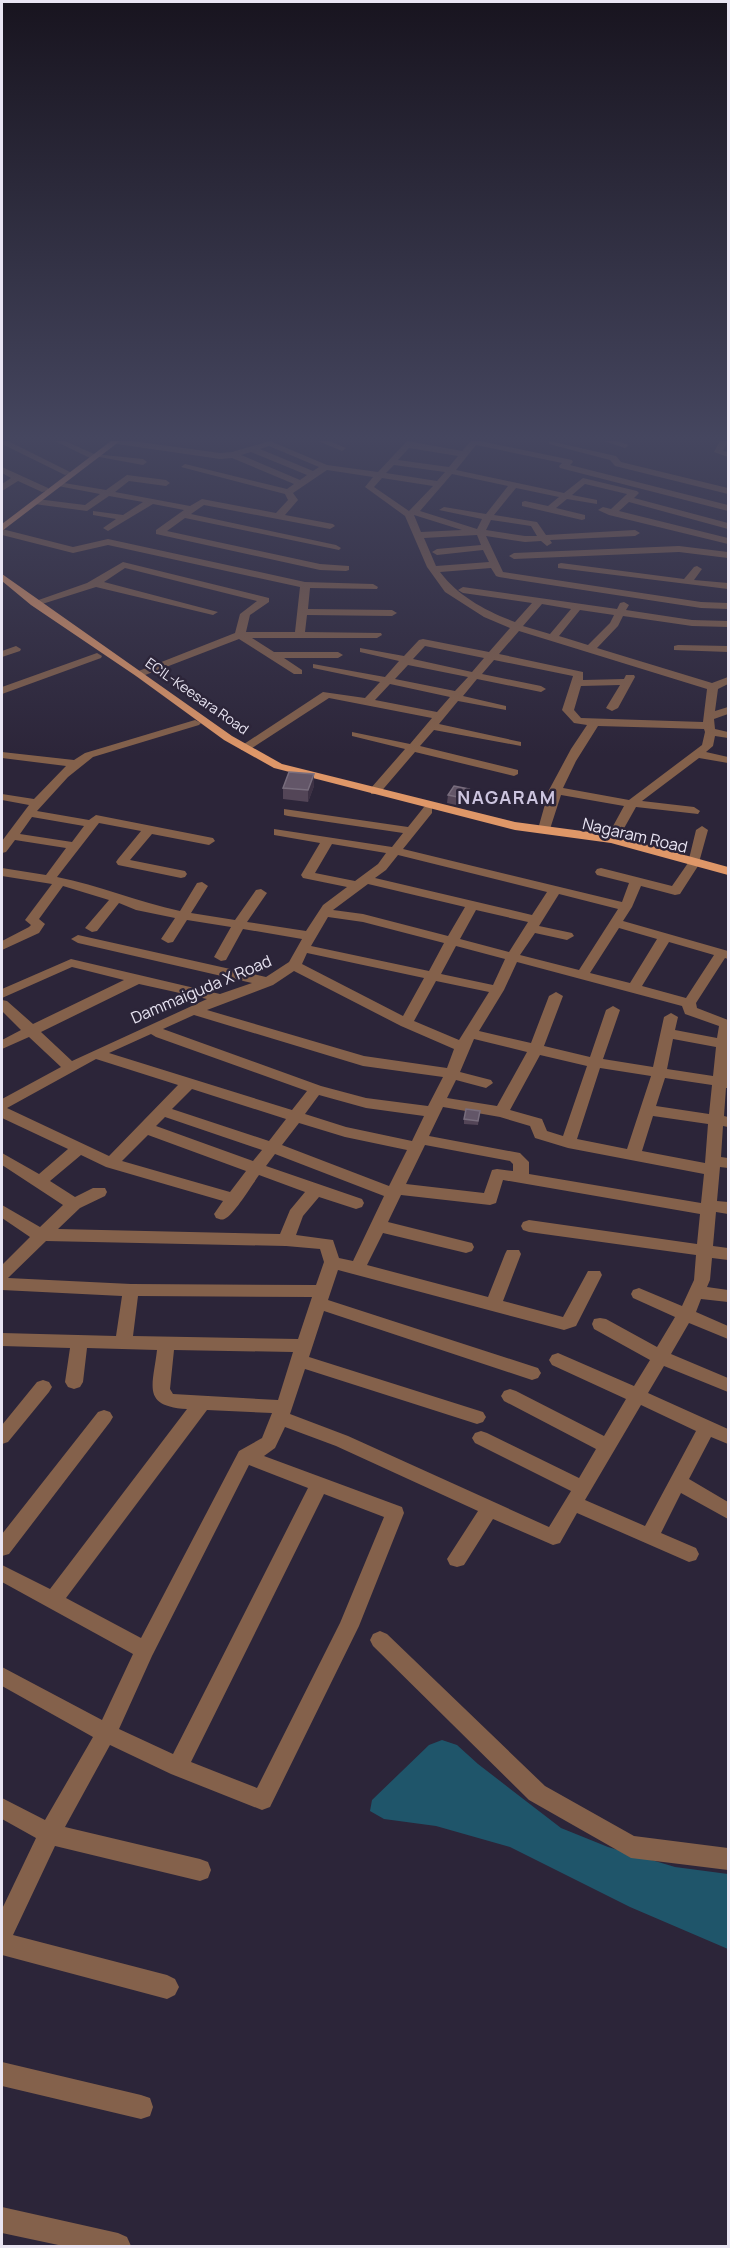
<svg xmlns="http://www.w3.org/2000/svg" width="730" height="2248" viewBox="0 0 730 2248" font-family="Manrope,sans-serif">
	<rect width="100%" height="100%" fill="#2c2539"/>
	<path fill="#1f556a" d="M442,1740L457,1745L478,1764L561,1828L608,1847L675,1867L728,1874V1949L630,1907L510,1847L436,1826L384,1819L370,1811L372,1800L429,1745Z"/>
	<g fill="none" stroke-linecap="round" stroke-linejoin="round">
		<path fill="#84614b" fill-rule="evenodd" d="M2,441H8L72,473L65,475L2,444Z
			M55,441H65L94,454L143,459L147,462L143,465L94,456L90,458Z
			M113,441H132L220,453L232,452L270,441L327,465L378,472L407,441L462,451L471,441H480L572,460L573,462L570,465L728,505V511L560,468L559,466L562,463L476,445L456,470L564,493L583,478L637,491L639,493L634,498L728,523V529L629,502L619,511L728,538V544L609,515L598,510L603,507L611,509L627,494L585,484L572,495L597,500V504L567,499L556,508L585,515V519L582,520L522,506V502L525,501L548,506L559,497L516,488L494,515L537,522L546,535L635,530L640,533L635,536L550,540L552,543L547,546L541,541L525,542L486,536L503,572L701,602L728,603V609L701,608L499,577L496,576L491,568L440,572C459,597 486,611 515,622L532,603L463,593L458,590L463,587L617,609L620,603L624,602L629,605L626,610L692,620L728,621V627L692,626L623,616L618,626L597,648L712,683L728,677V684L718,689L715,711L728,707V714L714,719L715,729L728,732V738L715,736L713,746L706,752L728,757V763L699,758L642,801L694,807L700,811L698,814L636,807L618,839L612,843L606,839L624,806L561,795L550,829L544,833L540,832L538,829L549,790L571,749L587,725L574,723L562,710L573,676L494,660L482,674L541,686L546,689L541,692L477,679L463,696L506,706V710L458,701L439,724L521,742V746L434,730L420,746L518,770V774L514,776L415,752L379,794H371V788L405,749L352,736V732L410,744L432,718L329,698L249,750H241V746L323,692L365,698L380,682L313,668V664L385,677L399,661L360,652V648L404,656L419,640L423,639L489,652L510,628L484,617L445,592L427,567L405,516L365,487L373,477L327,470L293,493L298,500L285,515L333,524L335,526L330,529L204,505L191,514L336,545L341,548L339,550L185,518L167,531L320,564L349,566V570L346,571L320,570L156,534V530L184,510L153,504L108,531L103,528L116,519L93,515V511L123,515L143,502L109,496L87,511L34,504L32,502L37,499L85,505L100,494L58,486V482L106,490L127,475L166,480L170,483L166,486L129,481L115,492L190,506L202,499L276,513L288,500L285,494L181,467L185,464L287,489L294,484L232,458L220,459L117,444ZM269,446L319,467L313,471L260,449ZM409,448L458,456L449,467L398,460ZM251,452L307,475L300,480L241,455ZM394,465L445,472L437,481L386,473ZM452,474L508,486L486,514L444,507L439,510L482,519L477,529L420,511ZM382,478L433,486L409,511L374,487ZM414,515L462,530L421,532ZM491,520L531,526L537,536H525L486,530ZM477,535L481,545L437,549L432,552L437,555L483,550L489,562L436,566L424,538ZM542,604L571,609L550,634L523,626ZM580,610L614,615L610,623L588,645L559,636ZM519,631L707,689L703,722L581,718L574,710L581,686L620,685L606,708L612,711L618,708L635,677L634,675H626L624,679L583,680V672L499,654ZM425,646L484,658L472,672L413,659ZM408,665L468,677L455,691L395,679ZM390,684L450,697L437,712L375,700ZM598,726L704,729L705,732L702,745L629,800L563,788L576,761Z
			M318,441H329L346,448L342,451Z
			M549,441L616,456L621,462L728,488V494L615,466L610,460L549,444Z
			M604,441H617L629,445L625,448Z
			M720,441H728L723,451L728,452V457L714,452Z
			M2,467L48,488L49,490L42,492L18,481L2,491V484L11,478L2,473Z
			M2,529L73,547L108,539L305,582L373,584L378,587L377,589L310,588L308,609L392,610L397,613L392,616L307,615L305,632L381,633L382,635L377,638H252L274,652H338L343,655L338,658H284L302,670V674H294L239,639L140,677L136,676V672L235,633L240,614L257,601L125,568L104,582L218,612L213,615L96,587L39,605L30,603L87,583L123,562L269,598V602L250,615L246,632H295L300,587L108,545L73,553L2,535Z
			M679,546L728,552V558L679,552L514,559L509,556L514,553Z
			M561,563L684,579L694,567L697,566L702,569L694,580L728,583V589L558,568V564Z
			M678,645L728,646V652L674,650V646Z
			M16,646L21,649L20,651L2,657V651Z
			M97,653L102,656L101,658L2,694V687Z
			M195,720L201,723L199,725L93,757L68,777L37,811L89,820L96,815L213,838L215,841L209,845L152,834L130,860L185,871L187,874L185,877L181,878L118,865L116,862L118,859L141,831L99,823L57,877C99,885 138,902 180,911L197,883L202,882L208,886L191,913L235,920L256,890L261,889L267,893L247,922L306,931L323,905L347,887L303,878L301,875L320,843L274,835V829L392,847L403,833L288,816L284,815V809L408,827L424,807H432V813L403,849L622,902L629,883L597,875L595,872L597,869L601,868L672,886L688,863L696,830L702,826L708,830L698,866L680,894L675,895L641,886L632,907L623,921L728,951V959L725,958L696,1003L697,1008L728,1020V1088H726L724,1116L728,1117V1127L723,1126L721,1157L728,1158V1168L720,1167L717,1201L728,1202V1214L716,1212L713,1246L728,1248V1260L712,1258L710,1280L707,1287L728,1290V1302L701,1299L696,1312L728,1326V1339L689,1323L671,1354L728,1378V1392L664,1366L648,1393L728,1429V1444L711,1437L689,1479L728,1502V1519L681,1493L661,1533L696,1548L699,1554L696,1560L689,1562L577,1513L560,1543L553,1545L493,1519L464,1565L457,1567L450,1565L447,1559L478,1511L336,1446L285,1427L275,1448L264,1456L402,1507L404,1513L359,1626L270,1807L262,1810L171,1774L110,1745L65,1827L200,1859L208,1862L211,1870L208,1878L200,1881L55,1846L13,1935L167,1975L175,1979L179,1987L175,1995L167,1999L2,1955V1909L36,1838L2,1819V1798L45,1820L93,1737L2,1686V1667L102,1720L133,1654L2,1582V1565L50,1589L187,1409C141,1406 153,1386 157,1350L87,1348L83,1382L80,1387L74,1389L68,1387L65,1382L70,1348L2,1346V1333L116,1336L122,1296L2,1290V1265L30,1237L2,1218V1205L40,1227L63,1205L2,1165V1153L39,1174L68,1149L2,1118V1099L61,1067L29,1037L2,1049V1040L21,1030L2,1011V1000L7,1001L33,1024L124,980L72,967L2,998V989L71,959L220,994L252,983L78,943L71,939L78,935L266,977L289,962L302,939L243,929L226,960L221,961L214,957L231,927L187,920L173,942L168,943L161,939L175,918L136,910L119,903L97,931L92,932L85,928L109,900L63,886L39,919L45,924L39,933L2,950V941L29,927L31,925L25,920L52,884L2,876V868L46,875L66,848L15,840L6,852L2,853V841L29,805L2,800V794L34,799L66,766L2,758V752L74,760L85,753ZM32,817L84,826L72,842L20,834ZM332,844L386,853L378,864L355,881L315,873ZM398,855L547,892L532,915L375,878L386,870ZM368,884L465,907L448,936L363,914L333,910ZM559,894L618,909L579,970L520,955L535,933L567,940L574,936L572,933L539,926ZM476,910L528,922L509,952L460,939ZM328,917L363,922L444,943L429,971L311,946ZM619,928L657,939L630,983L590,973ZM669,942L714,955L686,998L642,986ZM456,946L505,959L493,985L441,974ZM307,953L424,978L403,1016L302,964ZM517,962L682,1006L685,1014L719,1026L717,1038L675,1030L678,1017L671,1013L664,1017L653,1067L603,1059L620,1010L613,1006L606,1010L590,1057L544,1046L563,996L556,992L549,996L531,1043L479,1031L504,990ZM294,971L401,1026L454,1049L447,1068L364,1056L207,1010L273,985ZM436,981L489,992L459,1040L414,1021ZM139,984L207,999L72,1061L41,1032ZM194,1015L363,1066L443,1077L428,1106L366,1098L321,1086L163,1029ZM151,1034L156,1037L307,1091L292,1110L109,1053ZM474,1039L527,1052L497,1106L447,1098L456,1080L486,1088L493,1083L491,1080L460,1072ZM673,1039L716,1047L713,1076L667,1069ZM540,1055L587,1066L563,1136L547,1131L542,1119L510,1110ZM96,1059L178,1085L109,1156L7,1108ZM600,1068L651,1076L627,1149L577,1139ZM665,1078L712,1085L709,1114L656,1106ZM192,1089L286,1119L269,1141L172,1109ZM319,1095L366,1108L424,1116L412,1141L346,1127L305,1114ZM443,1107L500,1117L530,1126L535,1138L568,1148L704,1174L701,1203L529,1174V1162L520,1153L429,1136ZM653,1116L708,1124L705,1163L642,1151ZM165,1117L262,1150L253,1161L156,1126ZM299,1123L345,1137L407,1150L389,1186L282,1145ZM148,1135L246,1171L230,1192L122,1161ZM425,1145L510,1161L513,1164V1171L497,1169L492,1170L484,1193L406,1184ZM275,1154L384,1196L353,1261L339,1258L333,1240L296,1235L303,1216L319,1197L356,1209L362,1207L364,1203L362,1199L266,1166ZM81,1155L106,1167L223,1201L214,1214L216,1218C220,1219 222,1221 226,1218C234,1214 252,1185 259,1175L305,1192L290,1210L280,1234L58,1229L80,1208L105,1196L107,1192L105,1188H93L75,1197L50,1181ZM503,1180L700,1214L697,1244L529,1220L523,1222L521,1226L523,1230L529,1232L696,1255L694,1280L682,1306L639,1288L633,1290L631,1294L633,1298L675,1317L657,1347L606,1319L600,1318L594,1319L592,1324L594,1329L650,1360L634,1386L558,1353L552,1355L549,1360L552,1365L626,1399L604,1436L516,1391L510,1389L504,1391L501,1396L504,1401L596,1449L579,1478L487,1433L481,1431L475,1433L472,1438L475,1443L571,1491L549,1527L348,1436L290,1414L305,1369L477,1424L483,1422L486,1417L483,1412L309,1357L324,1311L532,1380L538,1378L541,1373L538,1368L328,1300L338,1270L564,1330L576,1326L602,1275L600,1271H588L563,1317L503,1301L521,1254L519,1250H507L505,1254L488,1297L367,1265L383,1233L466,1253L472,1251L474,1247L472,1243L388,1222L401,1195L490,1205L496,1203ZM46,1241L286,1246L320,1249L324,1262L316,1285L131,1284L8,1278ZM138,1296L312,1297L298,1339L133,1336ZM174,1350L293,1352L278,1400L173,1394L170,1389ZM641,1405L696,1431L645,1526L585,1500ZM207,1410L272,1413L262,1438L239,1451L141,1638L66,1598ZM249,1465L308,1488L173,1754L119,1729L152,1656ZM324,1494L384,1517L340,1623L257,1788L191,1762Z
			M43,1380L49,1382L52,1387L49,1392L8,1442L2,1444V1425L37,1382Z
			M104,1410L110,1412L113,1417L110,1422L9,1554L2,1556V1534L98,1412Z
			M380,1631L387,1634L545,1786L634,1836L728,1848V1870L631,1858L529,1800L373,1646L370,1640L373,1634Z
			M2,2062L141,2095L150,2098L153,2107L150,2116L141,2119L2,2086Z
			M2,2207L118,2233L127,2237L131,2246H63L2,2233Z"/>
		<path fill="#df9768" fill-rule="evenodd" d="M111,441H120L2,531V524Z
			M2,574L232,736L282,764L515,822L612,835L728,867V875L611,843L515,830L274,768L224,740L136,676L31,605L2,581Z"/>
	</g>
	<path fill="#534557" d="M314,774V786L308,802L283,799V788Z
		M448,795L468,797L461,806L447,803Z
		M480,1111L478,1125L464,1124V1119Z"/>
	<path fill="#3d3144" d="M314,774V786L308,802V790Z
		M469,789L468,797L461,806L462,798Z"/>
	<path fill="#635668" stroke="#786d7d" stroke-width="1.5" d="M289,772L314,774L308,790L283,788Z
		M454,786L469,789L462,798L448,795Z
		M466,1109L480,1111L478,1121L464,1119Z"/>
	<linearGradient id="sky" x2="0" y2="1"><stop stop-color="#18141f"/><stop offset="0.58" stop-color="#45465f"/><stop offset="1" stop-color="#45465f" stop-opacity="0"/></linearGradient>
	<rect width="730" height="755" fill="url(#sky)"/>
	<g text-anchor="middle" stroke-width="5" stroke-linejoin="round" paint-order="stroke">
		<g font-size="14" fill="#e9e5f3" stroke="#2c2539">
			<text transform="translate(197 696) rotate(35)" y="5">ECIL-Keesara Road</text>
		</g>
		<g font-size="16" fill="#e9e5f3" stroke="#2c2539">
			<text transform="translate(635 835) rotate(13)" y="6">Nagaram Road</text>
			<text transform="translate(201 989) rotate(-23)" y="6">Dammaiguda X Road</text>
		</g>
		<g font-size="18" font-weight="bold" letter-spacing="1.5" fill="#cdc5df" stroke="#2c2539">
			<text x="507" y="804">NAGARAM</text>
		</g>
	</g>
	<rect width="730" height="2248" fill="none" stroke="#e9e5f3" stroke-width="6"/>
</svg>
